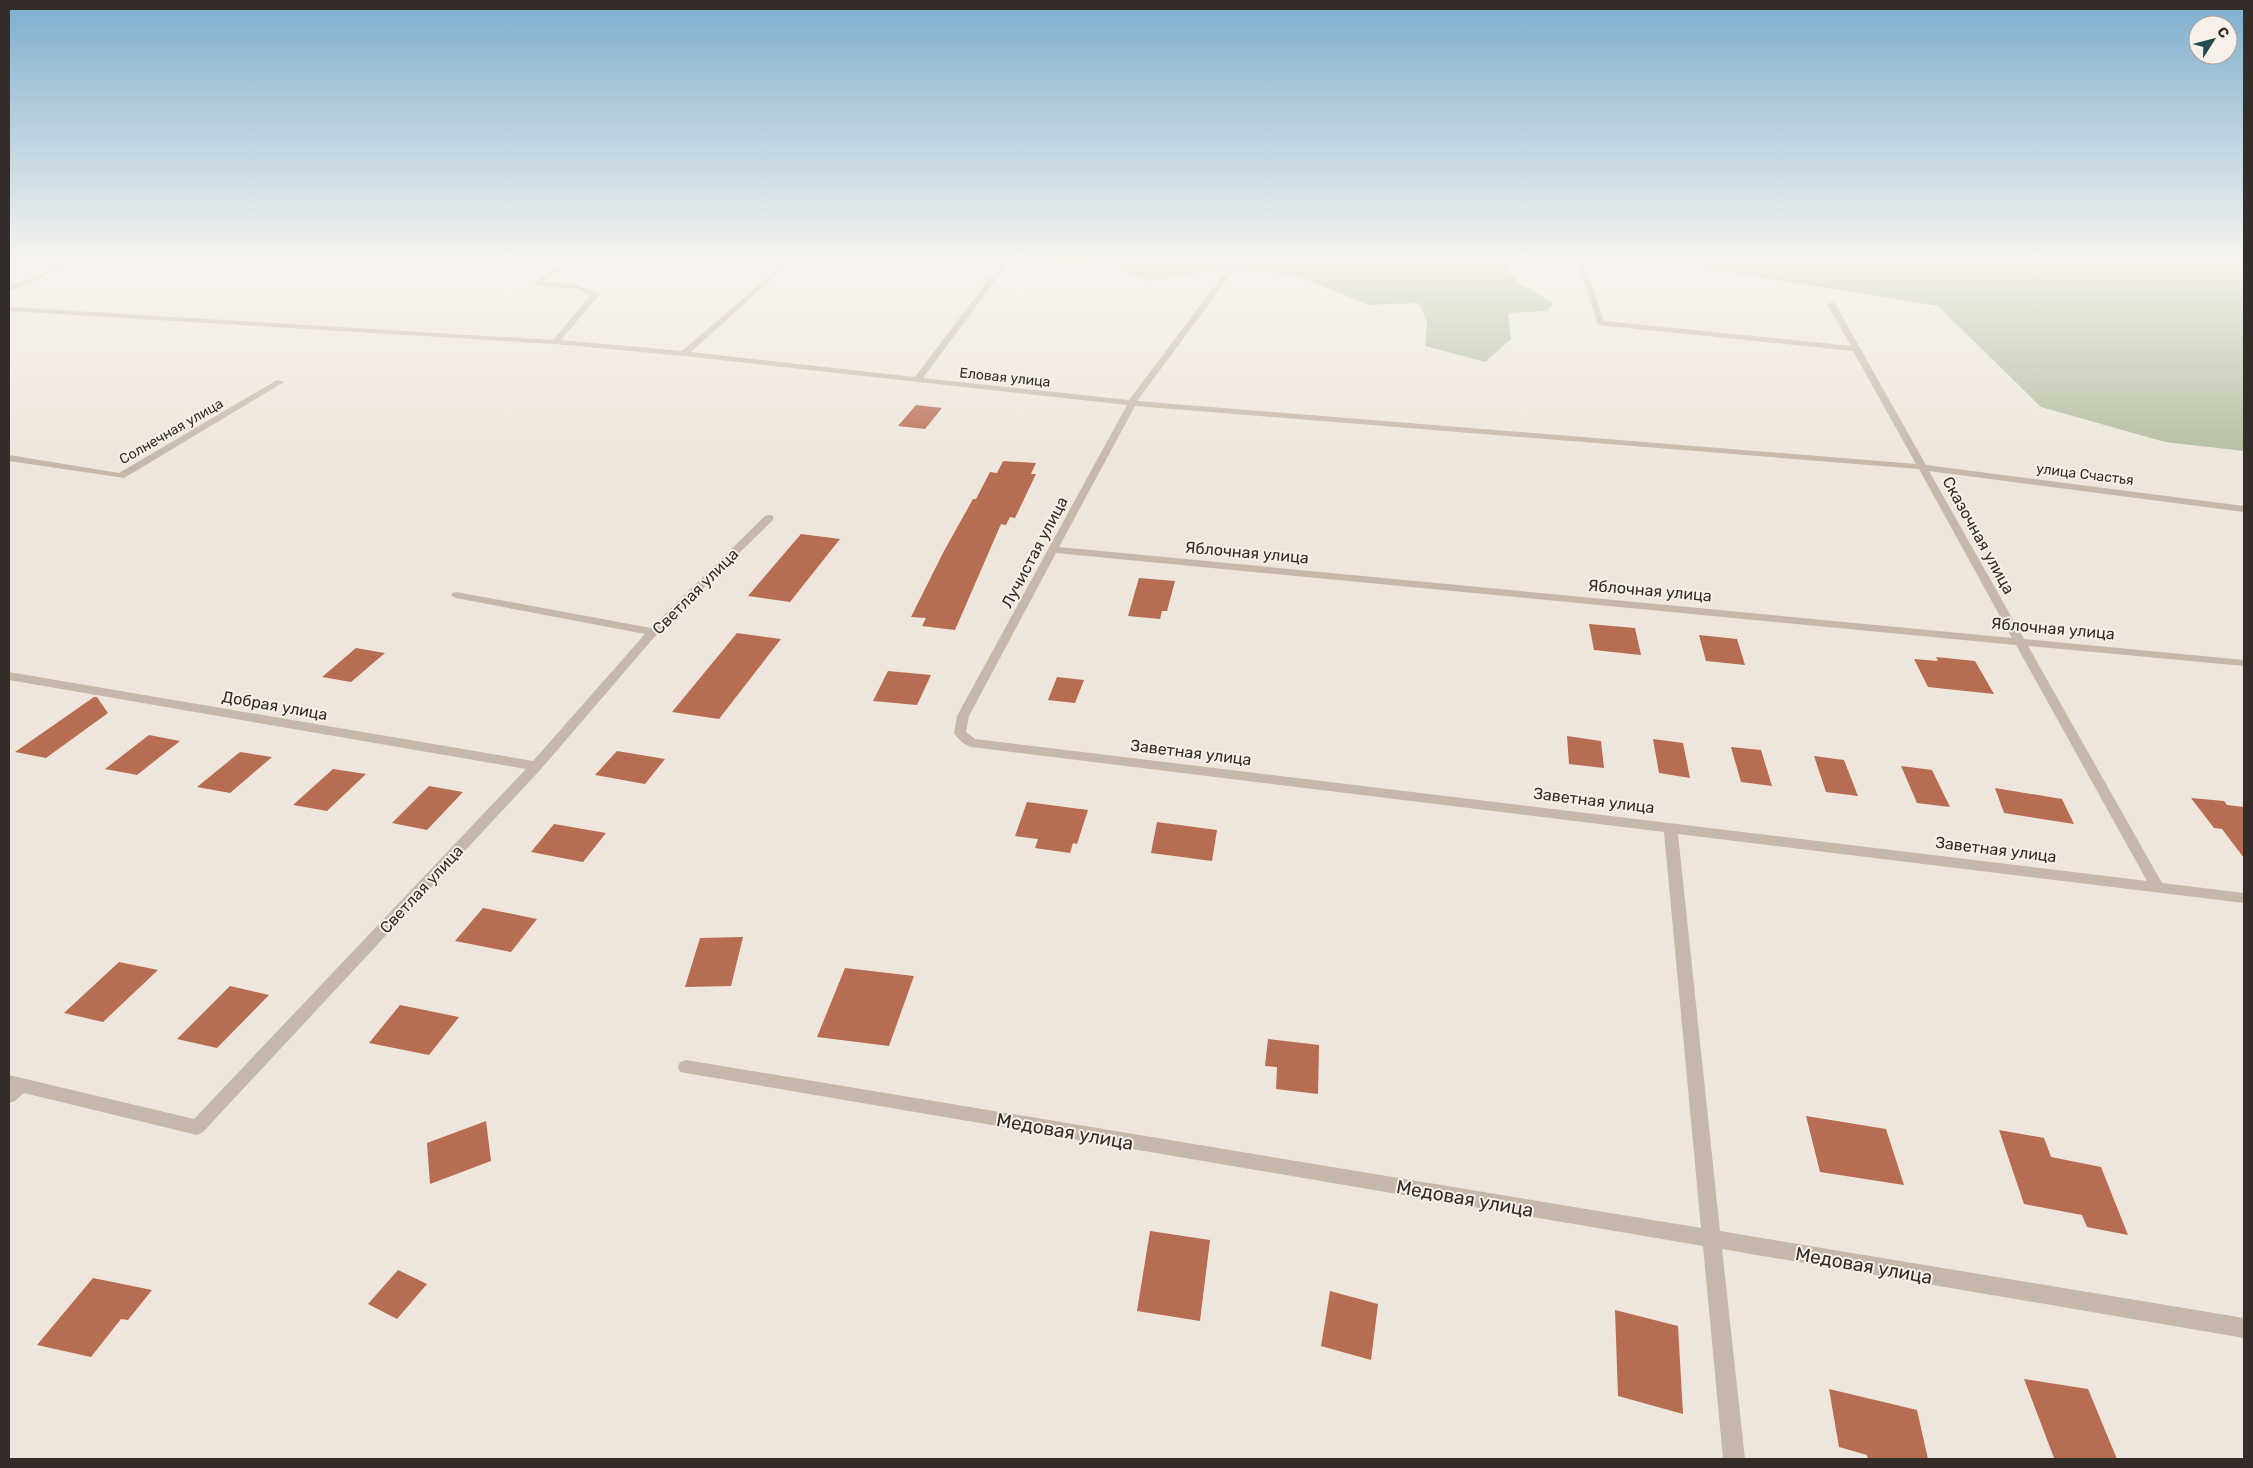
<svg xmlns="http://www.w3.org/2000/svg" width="2253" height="1468" viewBox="0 0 2253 1468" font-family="Rubik,sans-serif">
	<rect width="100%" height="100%" fill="#eee6dc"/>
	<path fill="#b1bc9e" d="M1030,258H1588L1506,266L1517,282L1553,303L1547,311L1508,313L1511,339L1485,362L1425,346L1427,322L1419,303L1368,305L1303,278L1239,266L1148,281L1115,267L1088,263L1032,264Z
		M1640,258H2244V451L2165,442L2041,407L1938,306Z"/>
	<path fill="#b76d52" d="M916,405L942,408L925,429L898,426Z
		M1003,461L1036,463L1031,474H1036L1015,518L1010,517L1006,525L1001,524L955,630L922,626L926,618L911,617L944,551L973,499H976L990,472L997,473Z
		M801,534L840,539L790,602L748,596Z
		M1139,578L1175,581L1167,611H1162L1160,619L1128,616Z
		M1589,624L1635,628L1641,655L1594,650Z
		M737,633L781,639L719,719L672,712Z
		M1699,635L1737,639L1745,665L1706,661Z
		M356,648L385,653L351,682L322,677Z
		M1936,657L1975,661L1994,694L1928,687L1914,659L1938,661Z
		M888,671L931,675L917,705L873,701Z
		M1057,677L1084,680L1075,703L1048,700Z
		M94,697H97L108,713L46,758L15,752Z
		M149,735L180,741L137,775L105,769Z
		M1567,736L1601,741L1604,768L1569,764Z
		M1653,739L1683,743L1690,778L1659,773Z
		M1731,747L1761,750L1772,786L1741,782Z
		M617,751L665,759L645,784L595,775Z
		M240,752L272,757L230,793L197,787Z
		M1814,756L1844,760L1858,796L1826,792Z
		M1901,766L1932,770L1950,807L1917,803Z
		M333,769L366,774L327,811L293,805Z
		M429,786L463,792L427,830L392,823Z
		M1995,788L2062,799L2074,824L2004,813Z
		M2191,798L2224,801L2227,805L2244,807V858L2222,829L2214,828Z
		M1027,802L1088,810L1077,844L1073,843L1070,853L1035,848L1038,839L1015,836Z
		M1157,822L1217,830L1212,861L1151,853Z
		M554,824L606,833L583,862L531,852Z
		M483,908L537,919L511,952L455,941Z
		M743,937L731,986L685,987L700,938Z
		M119,962L158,970L103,1022L64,1013Z
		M845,968L914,976L889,1046L817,1037Z
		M230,986L269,995L217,1048L177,1039Z
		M400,1005L459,1017L429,1055L369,1043Z
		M1268,1039L1319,1045L1318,1094L1276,1089L1277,1067L1265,1066Z
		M1806,1116L1886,1129L1904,1185L1820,1172Z
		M486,1121L491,1161L430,1184L427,1143Z
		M1999,1130L2044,1138L2051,1157L2101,1167L2128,1235L2087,1227L2082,1215L2024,1204Z
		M1150,1231L1210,1240L1200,1321L1137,1311Z
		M398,1270L427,1284L397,1319L368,1304Z
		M93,1278L152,1290L128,1320L121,1319L91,1357L37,1345Z
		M1330,1291L1378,1304L1371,1360L1321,1346Z
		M1615,1310L1678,1326L1683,1414L1618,1396Z
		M2024,1379L2088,1389L2117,1459L2054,1458Z
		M1829,1389L1917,1410L1928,1459H1868L1867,1455L1839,1447Z"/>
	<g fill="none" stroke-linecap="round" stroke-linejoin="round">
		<path stroke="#b1a194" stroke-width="2" stroke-dasharray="1 1" stroke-linecap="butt" d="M2208,258L2244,271"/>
		<path fill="#c5b7a9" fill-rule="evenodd" d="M567,258H575L544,282L578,285L600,294L561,340L682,351L788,260L790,261V263L691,352L915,377L1005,258H1012L923,378L1129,400L1236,258H1243L1137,401L1916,464L1853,351L1598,325L1578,263L1581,261L1584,263L1604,321L1851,346L1827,304L1834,302L1926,465L2244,506V512L1929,471L2024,639L2244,660V666L2028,646L2162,883L2244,893V903L1678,834L1720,1231L2244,1318V1338L1722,1249L1745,1459H1723L1703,1246L680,1072L678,1067L680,1062L686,1060L1701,1228L1664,832L971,747C964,745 958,739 954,733L957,716L1127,405L684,356L555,344L9,311V307L553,340L591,295L577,289L537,286L533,284ZM1135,406L1919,469L2012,638L1059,547ZM1056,553L2016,645L2147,881L975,739L966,732L969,716Z
			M9,260L63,264L68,262L71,264L9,292V287L56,267L9,264Z
			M277,380L284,382L124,478L9,461V455L119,473Z
			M769,515L773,516V520L657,634L541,769L203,1132L197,1135L24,1093L15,1101L9,1103V1075L194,1119L526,769L9,680V672L533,761L645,634L456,598L451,595L452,593L456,592L651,628L765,516Z"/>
	</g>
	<linearGradient id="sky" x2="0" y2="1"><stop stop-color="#7daece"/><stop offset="0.56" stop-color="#f7f4ef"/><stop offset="1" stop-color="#f7f4ef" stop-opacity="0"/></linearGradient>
	<rect width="2253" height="464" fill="url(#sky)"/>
	<g text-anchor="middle" stroke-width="4" stroke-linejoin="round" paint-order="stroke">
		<g font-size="14" fill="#332c28" stroke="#f7f0e8">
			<text transform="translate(1005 377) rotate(6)" y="5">Еловая улица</text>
			<text transform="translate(171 431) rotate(-30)" y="5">Солнечная улица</text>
			<text transform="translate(2085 474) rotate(7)" y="5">улица Счастья</text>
		</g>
		<g font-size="16" fill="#332c28" stroke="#f7f0e8">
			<text transform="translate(1979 535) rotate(61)" y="6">Сказочная улица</text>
			<text transform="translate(1034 552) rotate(-62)" y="6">Лучистая улица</text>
			<text transform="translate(1247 552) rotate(5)" y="6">Яблочная улица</text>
			<text transform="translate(1650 590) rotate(5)" y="6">Яблочная улица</text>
			<text transform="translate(695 591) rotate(-45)" y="6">Светлая улица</text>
			<text transform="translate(2053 628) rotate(5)" y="6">Яблочная улица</text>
			<text transform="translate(275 705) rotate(10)" y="6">Добрая улица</text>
			<text transform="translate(1191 752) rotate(7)" y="6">Заветная улица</text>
			<text transform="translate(1594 800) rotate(7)" y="6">Заветная улица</text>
			<text transform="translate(1996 849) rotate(7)" y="6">Заветная улица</text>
			<text transform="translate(421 889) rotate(-47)" y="6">Светлая улица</text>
		</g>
		<g font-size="19" fill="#332c28" stroke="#f7f0e8">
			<text transform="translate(1065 1131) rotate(10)" y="7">Медовая улица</text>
			<text transform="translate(1465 1198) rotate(10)" y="7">Медовая улица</text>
			<text transform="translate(1864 1265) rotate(10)" y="7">Медовая улица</text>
		</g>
	</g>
	<rect width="2253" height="1468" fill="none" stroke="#332c28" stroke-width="20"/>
	<g transform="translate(2213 40) rotate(54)"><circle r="24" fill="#f7f0e8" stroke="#a9a29b"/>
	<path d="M0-4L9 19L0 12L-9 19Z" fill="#234b4f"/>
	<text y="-8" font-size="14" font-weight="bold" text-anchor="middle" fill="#332c28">С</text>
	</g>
</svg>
